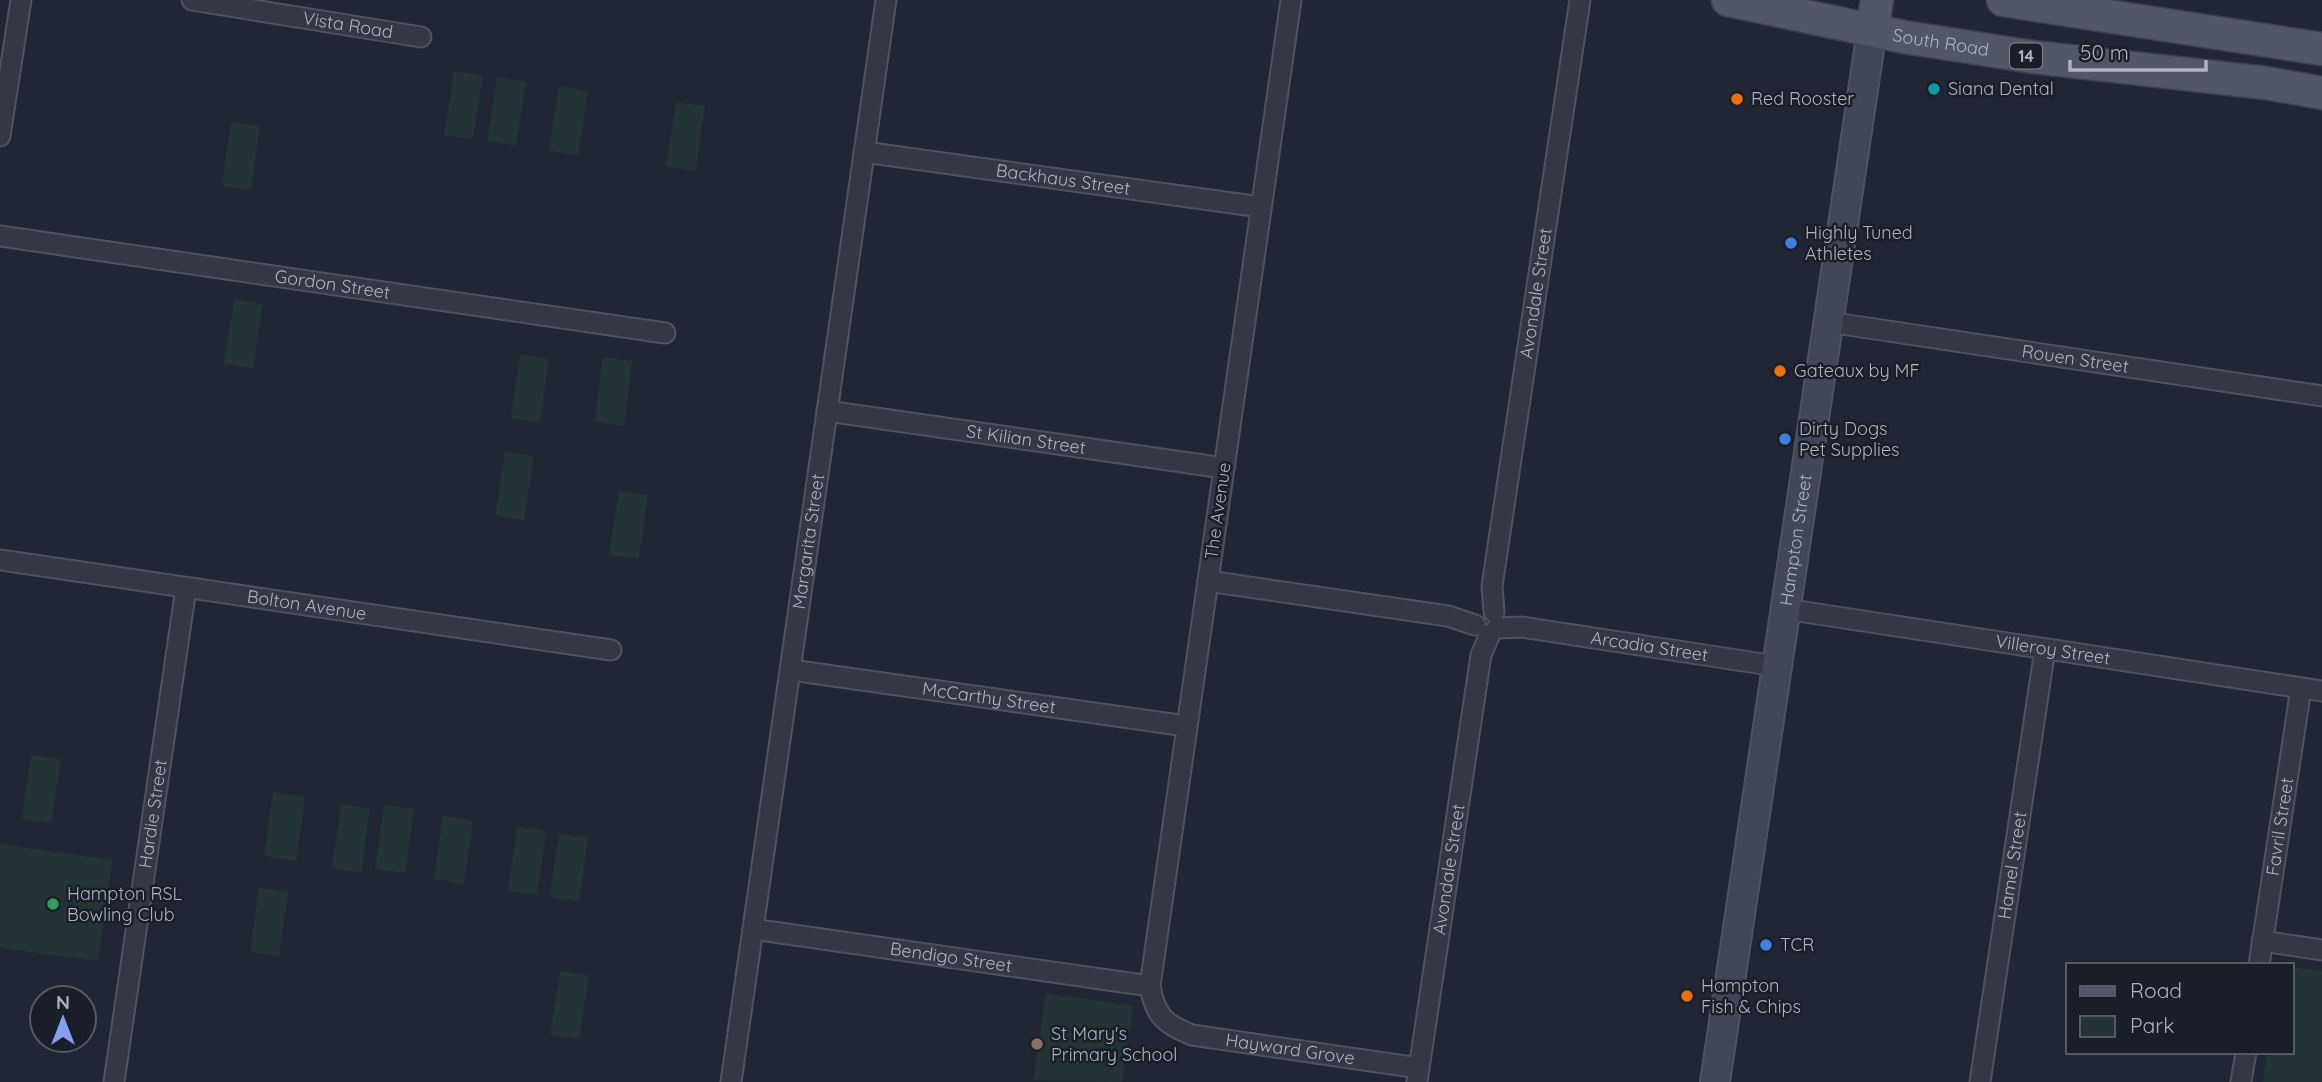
<svg xmlns="http://www.w3.org/2000/svg" width="2322" height="1082" viewBox="0 0 2322 1082" font-family="Quicksand,sans-serif">
	<rect width="100%" height="100%" fill="#212634"/>
	<path fill="#233336" d="M454,71L483,75L473,139L444,135Z
		M497,77L526,82L516,146L487,141Z
		M559,86L588,91L578,155L549,151Z
		M676,102L705,106L696,171L666,166Z
		M231,122L260,126L251,190L222,186Z
		M234,299L263,304L253,368L224,364Z
		M520,354L549,359L540,423L511,418Z
		M603,357L632,361L624,426L595,422Z
		M505,452L534,456L524,520L495,516Z
		M619,491L648,495L639,559L609,555Z
		M31,755L61,759L51,823L22,819Z
		M273,792L305,797L296,861L264,856Z
		M341,804L370,809L361,873L332,868Z
		M384,805L414,809L405,873L375,869Z
		M443,816L473,820L464,884L434,879Z
		M517,826L546,831L537,895L508,891Z
		M559,833L588,838L579,902L550,897Z
		M0,844L112,860L98,961L0,948Z
		M259,888L288,892L279,956L250,952Z
		M2292,967L2322,971V1082H2263L2267,1052H2292Z
		M560,971L589,975L579,1039L550,1035Z
		M1046,993L1133,1006L1122,1082L1033,1080Z"/>
	<g fill="none" stroke-linecap="round" stroke-linejoin="round">
		<defs>
			<g id="minor">
				<path id="s1" d="M192,0L421,37"/>
				<path id="s2" d="M1291,0L1150,986C1155,1015 1164,1024 1192,1035L1419,1068"/>
				<path d="M0,136L21,0"/>
				<path id="s3" d="M864,152L1261,207"/>
				<path id="s4" d="M0,236L665,333"/>
				<path id="s5" d="M1828,322L2322,396"/>
				<path id="s6" d="M827,411L1224,468"/>
				<path id="s7" d="M0,560L611,650"/>
				<path d="M1208,581L1448,616L1475,625"/>
				<path id="s8" d="M1785,609L2322,691"/>
				<path id="s9" d="M1494,612L1492,586L1580,0"/>
				<path id="s10" d="M1497,628L1522,627L1776,666"/>
				<path id="s11" d="M791,670L1186,726"/>
				<path id="s12" d="M753,929L1150,986"/>
				<path d="M2262,941L2322,950"/>
				<path id="s13" d="M2259,965L2301,688"/>
				<path id="s14" d="M114,1082L186,588"/>
				<path id="s15" d="M731,1082L886,0"/>
				<path id="s16" d="M1417,1082L1481,655L1490,634"/>
				<path id="s17" d="M1980,1082L2045,649"/>
				<path d="M2241,1082L2246,1052"/>
			</g>
			<g id="secondary">
				<path id="s18" d="M1715,1082L1872,30"/>
			</g>
			<g id="primary">
				<path id="s19" d="M1728,0L1904,37L2033,57L2266,83L2322,93"/>
				<path d="M2003,0L2322,49"/>
				<path d="M1872,30L1877,0"/>
			</g>
		</defs>
		<use href="#minor" stroke="#4e5360" stroke-width="23"/>
		<use href="#secondary" stroke="#4e5360" stroke-width="32"/>
		<use href="#primary" stroke="#3d424e" stroke-width="35"/>
		<use href="#minor" stroke="#343845" stroke-width="19"/>
		<use href="#secondary" stroke="#424758" stroke-width="28"/>
		<use href="#primary" stroke="#525765" stroke-width="32"/>
	</g>
	<circle fill="#0f9aa8" stroke="#191e29" stroke-width="2.5" cx="1934" cy="89" r="7"/>
	<g fill="#e8710a" stroke="#191e29" stroke-width="2.5">
		<circle cx="1737" cy="99" r="7"/>
		<circle cx="1780" cy="371" r="7"/>
		<circle cx="1687" cy="996" r="7"/>
	</g>
	<g fill="#3f7fe0" stroke="#191e29" stroke-width="2.5">
		<circle cx="1791" cy="243" r="7"/>
		<circle cx="1785" cy="439" r="7"/>
		<circle cx="1766" cy="945" r="7"/>
	</g>
	<circle fill="#2e9e5b" stroke="#191e29" stroke-width="2.5" cx="53" cy="904" r="7"/>
	<circle fill="#8d6e63" stroke="#191e29" stroke-width="2.5" cx="1037" cy="1044" r="7"/>
	<g text-anchor="middle" stroke-width="5" stroke-linejoin="round" paint-order="stroke">
		<rect fill="#191e29" stroke="#818694" stroke-width="2" x="2010" y="43.5" width="32" height="25" rx="5"/>
		<g font-size="16" font-weight="bold" fill="#aeb3c2">
			<text x="2026" y="62">14</text>
		</g>
		<g font-size="18" fill="#aeb3c2" stroke="#191e29">
			<text dy="6" stroke="none"><textPath href="#s1" startOffset="158">Vista Road</textPath></text>
			<text dy="6" stroke="none"><textPath href="#s19" startOffset="217">South Road</textPath></text>
			<text dy="6" stroke="none"><textPath href="#s3" startOffset="201">Backhaus Street</textPath></text>
			<text dy="6" stroke="none"><textPath href="#s4" startOffset="336">Gordon Street</textPath></text>
			<text dy="6" stroke="none"><textPath href="#s9" startOffset="322">Avondale Street</textPath></text>
			<text dy="6" stroke="none"><textPath href="#s5" startOffset="250">Rouen Street</textPath></text>
			<text dy="6" stroke="none"><textPath href="#s6" startOffset="201">St Kilian Street</textPath></text>
			<text transform="translate(1218 511) rotate(-82)" y="6">The Avenue</text>
			<text dy="6" stroke="none"><textPath href="#s15" startOffset="546">Margarita Street</textPath></text>
			<text dy="6" stroke="none"><textPath href="#s18" startOffset="548">Hampton Street</textPath></text>
			<text dy="6" stroke="none"><textPath href="#s7" startOffset="310">Bolton Avenue</textPath></text>
			<text dy="6" stroke="none"><textPath href="#s10" startOffset="154">Arcadia Street</textPath></text>
			<text dy="6" stroke="none"><textPath href="#s8" startOffset="271">Villeroy Street</textPath></text>
			<text dy="6" stroke="none"><textPath href="#s11" startOffset="200">McCarthy Street</textPath></text>
			<text dy="6" stroke="none"><textPath href="#s14" startOffset="271">Hardie Street</textPath></text>
			<text dy="6" stroke="none"><textPath href="#s13" startOffset="140">Favril Street</textPath></text>
			<text dy="6" stroke="none"><textPath href="#s17" startOffset="219">Hamel Street</textPath></text>
			<text dy="6" stroke="none"><textPath href="#s16" startOffset="215">Avondale Street</textPath></text>
			<text dy="6" stroke="none"><textPath href="#s12" startOffset="200">Bendigo Street</textPath></text>
			<text dy="6" stroke="none"><textPath href="#s2" startOffset="1164">Hayward Grove</textPath></text>
		</g>
		<g font-size="18" fill="#aeb3c2" stroke="#191e29" text-anchor="start">
			<text x="1948" y="95">Siana Dental</text>
			<text x="1751" y="105">Red Rooster</text>
			<text x="1805" y="239">Highly Tuned<tspan x="1805" dy="21">Athletes</tspan></text>
			<text x="1794" y="377">Gateaux by MF</text>
			<text x="1799" y="435">Dirty Dogs<tspan x="1799" dy="21">Pet Supplies</tspan></text>
			<text x="67" y="900">Hampton RSL<tspan x="67" dy="21">Bowling Club</tspan></text>
			<text x="1780" y="951">TCR</text>
			<text x="1701" y="992">Hampton<tspan x="1701" dy="21">Fish &amp; Chips</tspan></text>
			<text x="1051" y="1040">St Mary's<tspan x="1051" dy="21">Primary School</tspan></text>
		</g>
	</g>
	<rect x="2066" y="963" width="228" height="91" fill="#191e29" stroke="#555a66" stroke-width="2"/>
	<rect x="2080" y="986" width="35" height="10" fill="#525765" stroke="#555a66" stroke-width="2"/>
	<text x="2130" y="998" font-size="21" fill="#aeb3c2">Road</text>
	<rect x="2080" y="1016" width="35" height="21" fill="#233336" stroke="#555a66" stroke-width="2"/>
	<text x="2130" y="1033" font-size="21" fill="#aeb3c2">Park</text>
	<g transform="translate(63 1019)"><circle r="33" fill="#191e29" stroke="#555a66" stroke-width="2"/>
	<path d="M0-5L12 26L0 18L-12 26Z" fill="#859ff0"/>
	<text y="-10" font-size="19" font-weight="bold" text-anchor="middle" fill="#aeb3c2">N</text>
	</g>
	<path d="M2070 60v10h136v-10" fill="none" stroke="#aeb3c2" stroke-width="3.5"/>
	<text x="2080" y="60" font-size="21" fill="#aeb3c2" stroke="#191e29" stroke-width="5" paint-order="stroke">50 m</text>
</svg>
